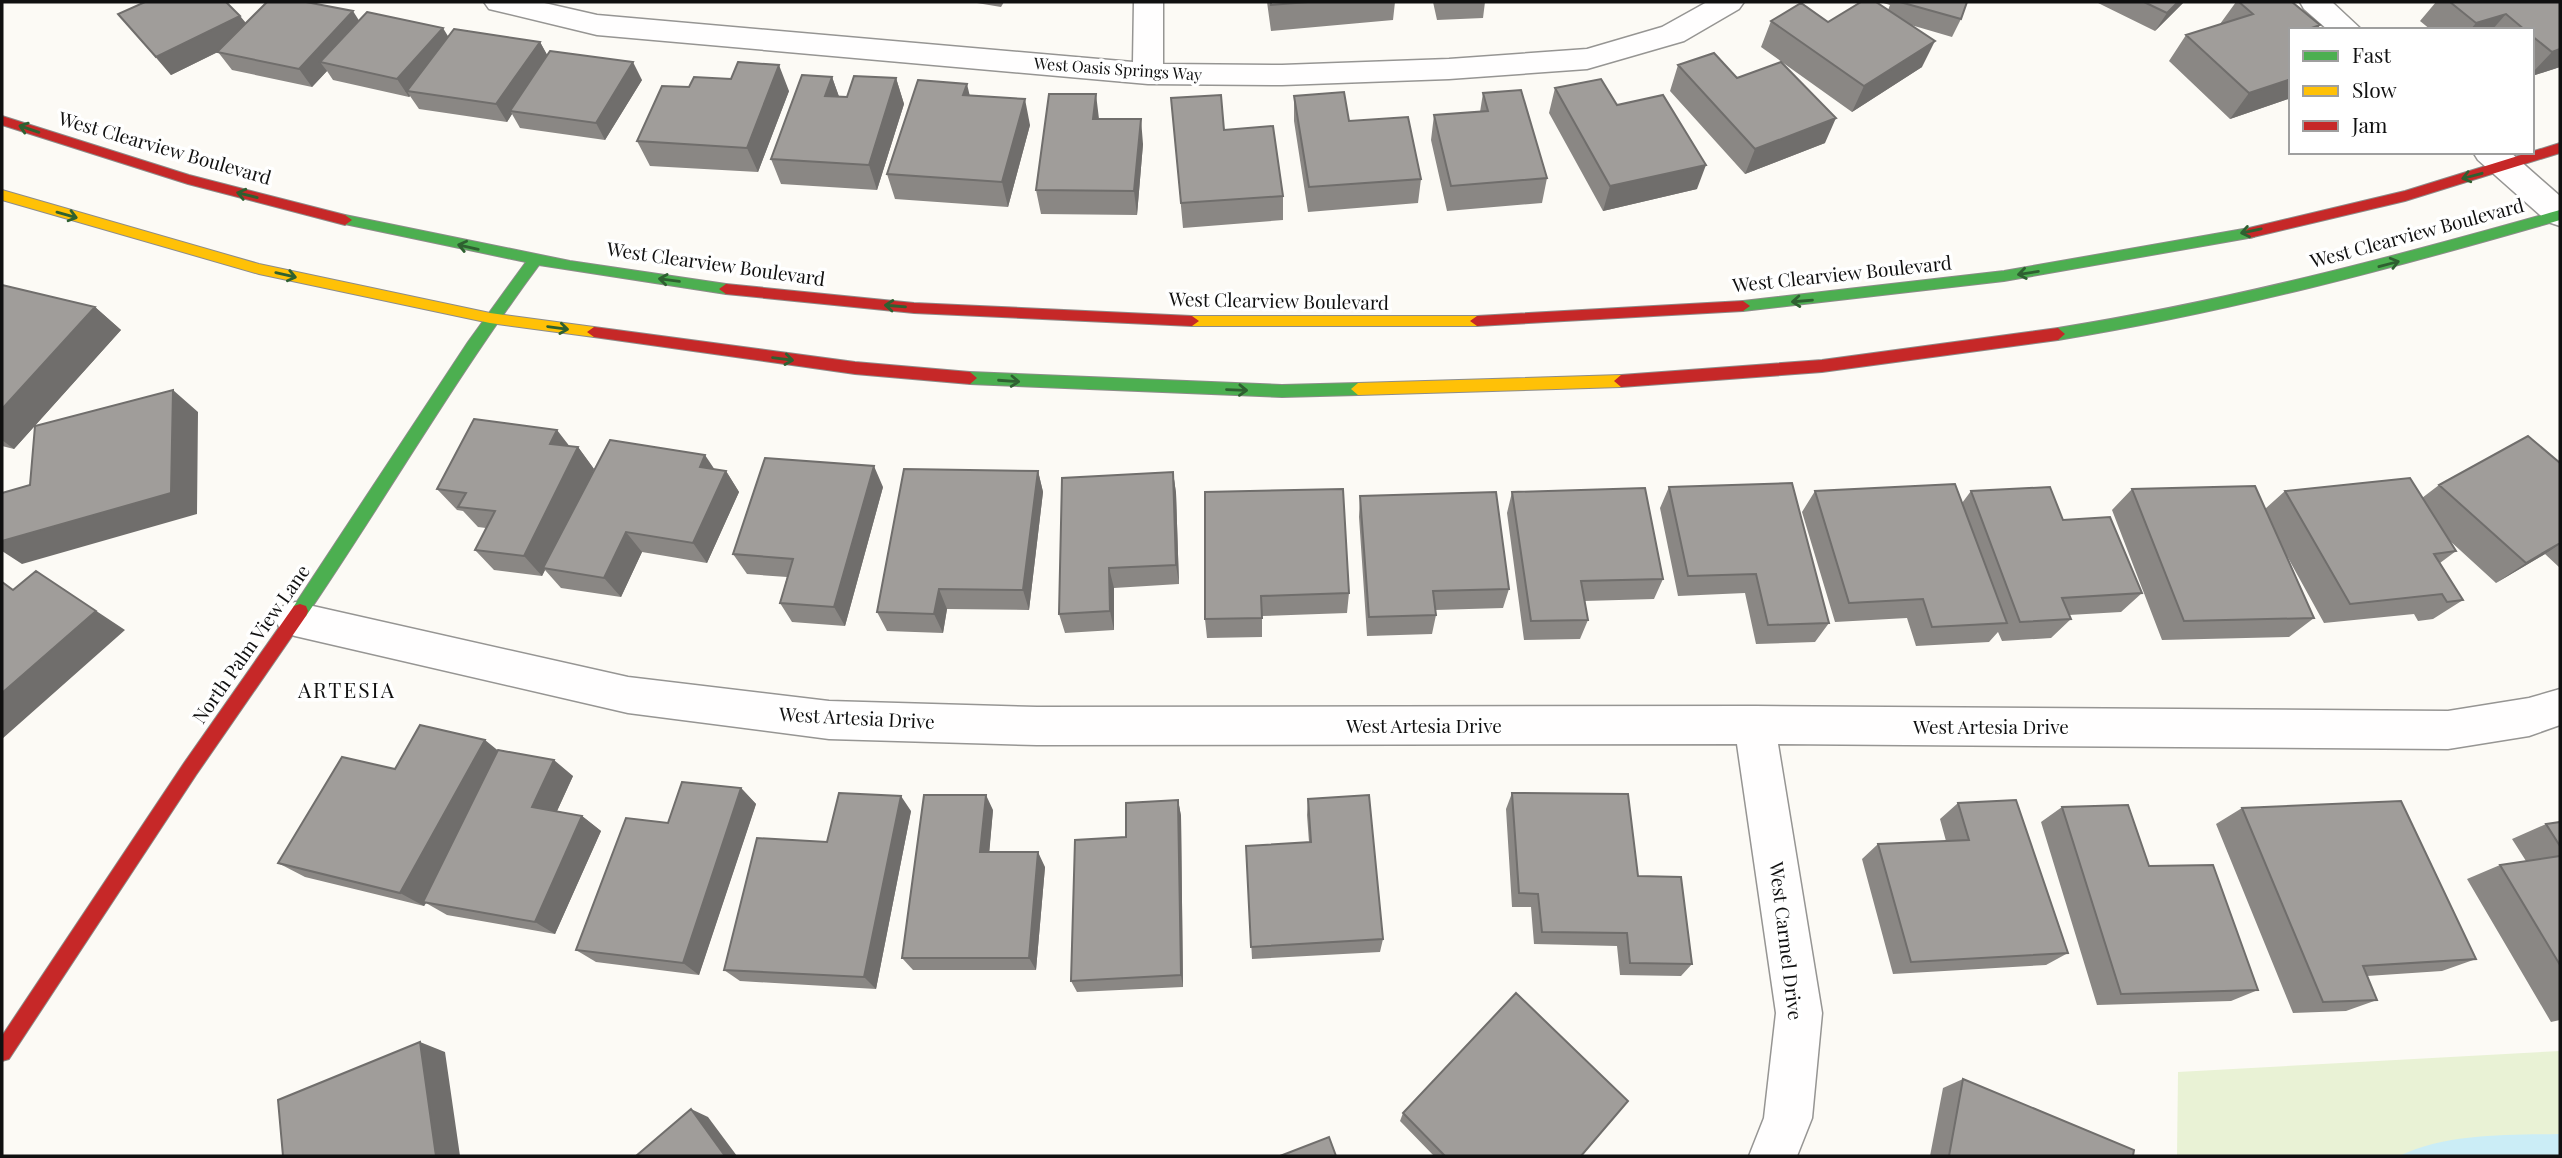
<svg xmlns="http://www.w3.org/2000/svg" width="2562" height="1158" viewBox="0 0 2562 1158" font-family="'Playfair Display',serif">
	<rect width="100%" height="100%" fill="#fcfaf5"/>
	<path fill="#e9f2d5" d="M2560,1051V1156H2177L2178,1072Z"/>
	<path fill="#cbedf6" d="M2560,1134V1156H2399C2447,1133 2508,1135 2560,1134Z"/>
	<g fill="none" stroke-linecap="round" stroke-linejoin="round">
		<defs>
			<path id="street" d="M484,2H540L597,15L1133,62L1134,2H1163V64L1282,65L1449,59L1587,49L1662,27L1707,2H1744L1739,9L1684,41L1587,69L1449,79L1282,85L1148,84L597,35L489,9Z
				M2300,2H2332L2362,30H2328L2304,9Z
				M2473,152H2510L2560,196V226L2548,222L2478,160Z
				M295,602L628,677L829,701L1037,707L1755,706L2448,711L2529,698L2560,689V725L2529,736L2448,749L1778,744L1822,1013L1812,1118L1797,1156H1749L1764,1118L1776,1013L1737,744L1037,745L829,739L628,713L295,636L281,631L275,619L281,607Z"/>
			<path id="fast" d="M2560,210V220C2394,268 2229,312 2058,340L2051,334L2058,328C2228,301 2394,257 2560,210Z
				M345,215L570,261L726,284L733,289L726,294L539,265C455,378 385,500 306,616L300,618L294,616L292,611L294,606L468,342L526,262L340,223V217Z
				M2249,228L2254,229L2256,233L2254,237L2004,281L1743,311L1736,306L1743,301L2004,271Z
				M970,372L1282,385L1358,383L1365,389L1358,395L1282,397L970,384L963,378Z"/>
			<path id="slow" d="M2,190L259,264L490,313L594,327L601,332L594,337L490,323L259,274L2,200Z
				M1192,316H1477L1484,321L1477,326H1192L1185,321Z
				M1621,375L1628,381L1621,387L1358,395L1351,389L1358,383Z"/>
			<path id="jam" d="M2,116L189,175L345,215L352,220L345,225L188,184L2,125Z
				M2560,143V153L2405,201L2249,238L2242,233L2249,228L2405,191Z
				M726,284L914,303L1192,316L1199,321L1192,326L914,313L726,294L719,289Z
				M1743,301L1750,306L1743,311L1477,326L1470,321L1477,316Z
				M594,327L855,362L970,372L977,378L970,384L855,374L594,337L587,332Z
				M2058,328L2065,334L2058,340L1822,372L1621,387L1614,381L1621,375L1822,360Z
				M300,604L306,606L308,611L306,616L196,775L9,1059L2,1061V1036L184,763L294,606Z"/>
		</defs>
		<use href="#street" stroke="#969593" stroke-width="3"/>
		<use href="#fast" stroke="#8d8c8a" stroke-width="2"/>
		<use href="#slow" stroke="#8d8c8a" stroke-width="2"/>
		<use href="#jam" stroke="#8d8c8a" stroke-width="2"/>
		<use href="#street" fill="#fffefe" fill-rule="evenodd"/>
		<use href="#fast" fill="#4caf50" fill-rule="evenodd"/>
		<use href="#slow" fill="#ffc107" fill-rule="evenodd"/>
		<use href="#jam" fill="#c62828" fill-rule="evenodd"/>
	</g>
	<path fill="#8a8784" d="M971,2H1004L1001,7Z
		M1267,2H1395L1393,20L1271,31Z
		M1433,2H1485L1483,18L1437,20Z
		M1880,2H1967L1961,19L1952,37L1911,25L1922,67L1852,112L1761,47L1771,21L1828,22L1888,10L1890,5Z
		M2096,2H2184L2155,31Z
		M2236,2H2292L2320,25L2316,30H2291V98L2230,119L2169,61L2186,35L2220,24Z
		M2436,2H2560V67L2532,76V30H2431L2420,21Z
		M118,14L240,16L246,23L359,21L448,36L540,42L547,55L642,80L605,140L520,128L512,114L507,122L419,109L410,96L409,97L333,80L327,71L312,87L232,70L218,52L171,75Z
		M1678,65L1825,143L1745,174L1670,91Z
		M832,77L839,97H847L896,78L904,104L877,190L781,184L771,159Z
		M731,79L789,91L758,172L650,166L637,141L689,87Z
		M1555,88L1617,105L1697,189L1603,211L1549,113Z
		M1483,93L1547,178L1542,203L1447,211L1431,140L1434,115L1480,112Z
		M970,96L1030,125L1008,207L895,199L887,174Z
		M1294,96L1349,121L1421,179L1418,203L1308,212L1294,121Z
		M1171,98L1224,130L1283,196V220L1183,228Z
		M1099,119L1143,144L1137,215L1041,214L1036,190Z
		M2,285L95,307L121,330L14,449L2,446Z
		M569,446L578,447L594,469L586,486L714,469L726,471L739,492L707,563L642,552L621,597L561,588L545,570L542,576L494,570L475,550L486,528L478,527L463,511L457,510L437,489Z
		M2560,463V568L2545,554L2496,583L2449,540L2456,551L2440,563L2463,600L2433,619L2418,621L2414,614L2324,623L2287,556L2314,618L2289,637L2162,640L2112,510L2132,489L2265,509L2285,491L2422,498L2439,485Z
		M1038,471L1043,492L1029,610L947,609L943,633L887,631L877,612Z
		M1173,472L1176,493L1179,584L1114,588V630L1065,633L1059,614Z
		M883,487L845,626L792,622L780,603L787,577L747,574L733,554Z
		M1669,487L1829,623L1815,642L1756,644L1745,593L1678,596L1660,508Z
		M1815,491L1962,503L1971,491L2063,520L2142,593L2121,612L2069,615L2071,619L2051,638L2002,641L1998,632L1989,642L1916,646L1907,618L1835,622L1802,512Z
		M1205,492L1349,593L1347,613L1262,616V637L1207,638L1205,619Z
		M1512,492L1663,579L1654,599L1584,601L1588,620L1580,639L1524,640L1507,513Z
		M1360,496L1509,589L1503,608L1435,610L1436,615L1432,634L1367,636L1359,517Z
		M498,751L573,776L557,811L582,816L601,831L555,934L447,915L426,903L424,906L305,877L278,863L395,769Z
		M741,788L756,804L699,975L596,962L576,950L668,823Z
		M1512,793L1638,876L1692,964L1681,976L1620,975L1617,946L1534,944L1531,907H1512L1506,809Z
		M1308,799L1383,939L1380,952L1252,959L1246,846L1309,842L1307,815Z
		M1178,800L1181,816L1183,987L1077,992L1071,981L1126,837Z
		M1958,803L2068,953L2046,965L1893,974L1862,859L1878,844L1946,841L1940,819Z
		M2062,807L2149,866L2258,990L2231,1001L2097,1005L2041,822Z
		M2242,808L2476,959L2442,971L2367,976L2377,1000L2346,1011L2293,1013L2216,824Z
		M993,810L989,852L1045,867L1036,970H913L902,958Z
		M911,811L876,989L740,981L724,970L827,842Z
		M2560,822V1020L2551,1022L2467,879L2500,865L2526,861L2512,839L2546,824Z
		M1963,1079L2133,1156H1930L1943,1088Z
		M1403,1113L1581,1156H1434L1400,1121Z"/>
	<path fill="#706e6c" d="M2178,2H2184L2155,31L2167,13Z
		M353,11L365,30L320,62L327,71L312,87L299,69Z
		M2506,14L2492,30H2470L2476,23Z
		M240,16L254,34L171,75L156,57Z
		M2320,25L2316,30H2306Z
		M443,28L454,46L407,91L410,96L409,97L397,79Z
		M1935,41L1922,67L1852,112L1864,86Z
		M540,42L550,60L510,111L512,114L507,122L496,104Z
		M2560,49V67L2532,76V73L2552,52Z
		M633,62L642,80L605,140L596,123Z
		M779,65L789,91L758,172L747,148Z
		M832,77L841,102L825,96Z
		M896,78L904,104L877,190L869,165Z
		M2291,79V98L2230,119L2249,93Z
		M967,84L973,109L963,95Z
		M1096,94L1099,119H1093Z
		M1025,99L1030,125L1008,207L1002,182Z
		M1836,118L1825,143L1745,174L1755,149Z
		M1141,119L1143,144L1137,215L1134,191Z
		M1706,165L1697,189L1603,211L1610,186Z
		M95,307L121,330L14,449L2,440V409Z
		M173,390L198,412L197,514L22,564L2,551V541Z
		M557,430L574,452L550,444Z
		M578,447L594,469L546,568H543L545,570L542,576L524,556Z
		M705,455L719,476L700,467Z
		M874,466L883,487L845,626L834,607Z
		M726,471L739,492L707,563L693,543Z
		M1038,471L1043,492L1029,610L1023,590Z
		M1173,472L1176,493L1179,584L1176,565Z
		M626,532L642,552L621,597L604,578Z
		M2560,543V544L2545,554L2496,583L2526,563Z
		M1109,568L1114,588V630L1110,611Z
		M36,571L125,630L2,739V693Z
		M939,589L947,609L943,633L934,614Z
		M485,740L506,757L423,902L426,903L424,906L400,893Z
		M554,760L573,776L552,822L532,807Z
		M741,788L756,804L699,975L683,963Z
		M986,795L993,810L988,867L980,852Z
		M901,796L911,811L876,989L864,977Z
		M1178,800L1181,816L1183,987L1181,975Z
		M582,816L601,831L555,934L535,922Z
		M1038,852L1045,867L1036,970L1029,958Z
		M420,1042L445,1052L460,1156H436Z
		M691,1109L708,1117L737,1156H725Z"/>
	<path fill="#a09d9a" stroke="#706e6c" stroke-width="2" d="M145,2H226L240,16L156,57L118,14Z
		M267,2H306L353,11L299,69L217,52Z
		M1271,2H1308L1271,5Z
		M1861,2H1876L1935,41L1864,86L1771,21L1801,3L1828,22Z
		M1900,2H1967L1961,19Z
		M2144,2H2178L2167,13Z
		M2239,2H2292L2320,25L2306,30H2291V79L2249,93L2186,35L2253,14Z
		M2450,2H2560V49L2552,52L2532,36V30H2525L2506,14L2476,23Z
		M367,12L443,28L397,79L320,62Z
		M454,29L540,42L496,104L407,91Z
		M550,51L633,62L596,123L510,111Z
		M1714,53L1737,78L1781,62L1836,118L1755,149L1678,65Z
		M738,62L779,65L747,148L637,141L662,86L689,87L694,77L731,79Z
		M802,75L832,77L825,96L847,97L854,76L896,78L869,165L771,159Z
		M1601,79L1617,105L1663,95L1706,165L1610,186L1555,88Z
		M918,80L967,84L963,95L1025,99L1002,182L887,174Z
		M1521,90L1547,178L1451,186L1434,115L1488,111L1483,93Z
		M1344,92L1349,121L1408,117L1421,179L1309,187L1294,96Z
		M1049,94H1096L1093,119H1141L1134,191L1036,190Z
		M1221,95L1224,130L1273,126L1283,196L1181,203L1171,98Z
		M2,285L95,307L2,409Z
		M173,390L171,493L2,541V493L30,485L35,426Z
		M474,419L557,430L550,444L578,447L524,556L475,550L495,511L458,507L466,493L437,489Z
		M2528,436L2560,463V543L2526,563L2439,485Z
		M610,440L705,455L700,467L726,471L693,543L626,532L604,578L543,568Z
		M765,458L874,466L834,607L780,603L793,559L733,554Z
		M904,469L1038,471L1023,590L939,589L934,614L877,612Z
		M1173,472L1176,565L1109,568L1110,611L1059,614L1062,478Z
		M2410,478L2456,551L2434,554L2463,600L2447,602L2442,594L2350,604L2285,491Z
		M1792,483L1829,623L1768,625L1756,574L1688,576L1669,487Z
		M1955,484L2007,623L1932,627L1923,599L1849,603L1815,491Z
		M2255,486L2314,618L2184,621L2132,489Z
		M2050,487L2063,520L2110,517L2142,593L2062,598L2071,619L2020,622L1971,491Z
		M1645,488L1663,579L1581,581L1588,620L1531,621L1512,492Z
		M1343,489L1349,593L1261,596L1262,618L1205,619V492Z
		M1496,492L1509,589L1433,591L1436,615L1369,617L1360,496Z
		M36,571L96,611L2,693V582L13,590Z
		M420,725L485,740L400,893L278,863L342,757L395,769Z
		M498,750L554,760L532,807L582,816L535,922L423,902Z
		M682,782L741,788L683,963L576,950L626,818L668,823Z
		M839,793L901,796L864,977L724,970L757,838L827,842Z
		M1512,793L1628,794L1638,876L1681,877L1692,964L1630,963L1627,933L1542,932L1538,894L1519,893Z
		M924,795H986L980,852H1038L1029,958H902Z
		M1369,795L1383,939L1251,947L1246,846L1311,842L1308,799Z
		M1178,800L1181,975L1071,981L1075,840L1126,837V803Z
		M2016,800L2068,953L1911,962L1878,844L1969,840L1958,803Z
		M2401,801L2476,959L2363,966L2377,1000L2323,1002L2242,808Z
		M2128,805L2149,866L2213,865L2258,990L2121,994L2062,807Z
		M2560,822V846L2546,824Z
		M2560,856V965L2500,865Z
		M1516,993L1628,1101L1581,1156H1445L1403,1113Z
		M420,1042L436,1156H283L278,1100Z
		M1963,1079L2134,1150L2133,1156H1949Z
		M691,1109L725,1156H636Z
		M1329,1137L1336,1156H1280Z"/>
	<defs><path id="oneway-shaft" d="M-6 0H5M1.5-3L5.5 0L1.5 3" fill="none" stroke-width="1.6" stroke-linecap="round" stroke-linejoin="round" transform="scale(1.75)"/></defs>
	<g stroke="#2e6030">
		<use href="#oneway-shaft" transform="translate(29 129) rotate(-161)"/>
		<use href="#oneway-shaft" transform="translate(2472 176) rotate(165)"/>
		<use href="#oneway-shaft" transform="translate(247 195) rotate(-166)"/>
		<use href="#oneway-shaft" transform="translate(67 215) rotate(16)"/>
		<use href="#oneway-shaft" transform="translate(2251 231) rotate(168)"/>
		<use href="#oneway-shaft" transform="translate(468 247) rotate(-167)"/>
		<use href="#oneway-shaft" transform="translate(2389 264) rotate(-15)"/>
		<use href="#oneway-shaft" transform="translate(2028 273) rotate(171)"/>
		<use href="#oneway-shaft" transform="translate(286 275) rotate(13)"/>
		<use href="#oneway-shaft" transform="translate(669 280) rotate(-172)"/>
		<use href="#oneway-shaft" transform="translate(1802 301) rotate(175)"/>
		<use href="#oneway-shaft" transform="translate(895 306) rotate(-175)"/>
		<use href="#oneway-shaft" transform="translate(558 328) rotate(8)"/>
		<use href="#oneway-shaft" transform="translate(783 359) rotate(7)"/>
		<use href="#oneway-shaft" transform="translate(1009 381) rotate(4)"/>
		<use href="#oneway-shaft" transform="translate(1237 390) rotate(2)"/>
	</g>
	<g text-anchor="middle" stroke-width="7" stroke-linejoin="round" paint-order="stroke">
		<g font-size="16" fill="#101010" stroke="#fff">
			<text transform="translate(1118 69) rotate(4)" y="6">West Oasis Springs Way</text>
		</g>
		<g font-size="19" fill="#101010" stroke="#fff">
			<text transform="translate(165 148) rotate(16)" y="7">West Clearview Boulevard</text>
			<text transform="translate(2417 233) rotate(-15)" y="7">West Clearview Boulevard</text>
			<text transform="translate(716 264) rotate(8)" y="7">West Clearview Boulevard</text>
			<text transform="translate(1842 274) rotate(-6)" y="7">West Clearview Boulevard</text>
			<text transform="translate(1279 301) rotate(1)" y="7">West Clearview Boulevard</text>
			<text transform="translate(251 644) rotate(-55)" y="7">North Palm View Lane</text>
			<text transform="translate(857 718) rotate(3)" y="7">West Artesia Drive</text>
			<text x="1424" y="733">West Artesia Drive</text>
			<text x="1991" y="734">West Artesia Drive</text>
			<text transform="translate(1786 941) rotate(83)" y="7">West Carmel Drive</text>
		</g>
		<g font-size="21" letter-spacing="2" fill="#101010" stroke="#fff">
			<text x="347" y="698">ARTESIA</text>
		</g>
	</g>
	<rect width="2562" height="1158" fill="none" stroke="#101010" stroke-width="7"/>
	<rect x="2289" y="28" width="245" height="126" fill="#ffffff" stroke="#9f9f9f" stroke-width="2"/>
	<rect x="2303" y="51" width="35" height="10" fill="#4caf50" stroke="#9f9f9f" stroke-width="2"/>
	<text x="2352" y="63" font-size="21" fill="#101010">Fast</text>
	<rect x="2303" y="86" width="35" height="10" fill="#ffc107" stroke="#9f9f9f" stroke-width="2"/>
	<text x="2352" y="98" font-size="21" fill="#101010">Slow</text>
	<rect x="2303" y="121" width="35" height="10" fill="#c62828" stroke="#9f9f9f" stroke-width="2"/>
	<text x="2352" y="133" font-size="21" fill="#101010">Jam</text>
</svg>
